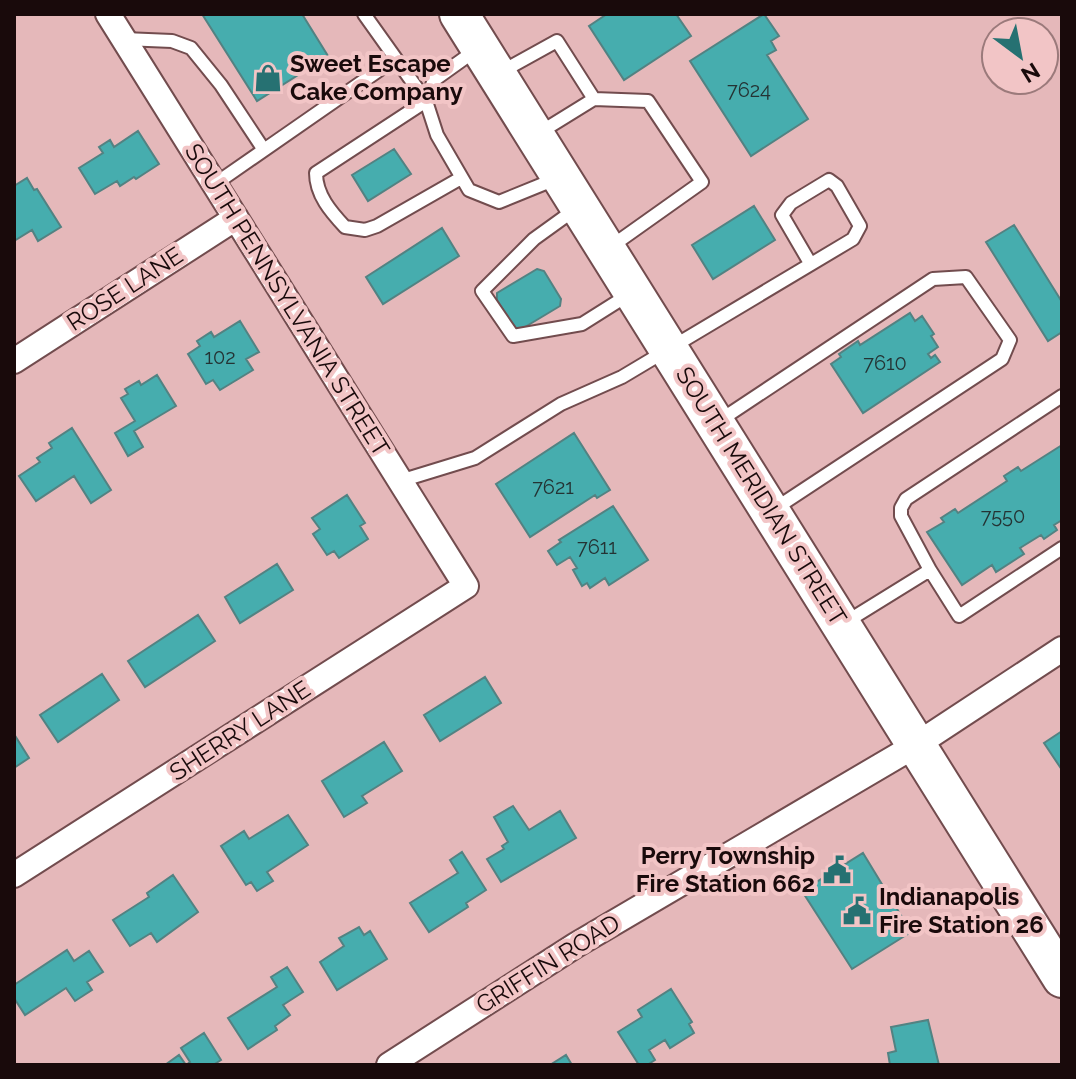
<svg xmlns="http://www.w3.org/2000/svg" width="1076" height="1079" viewBox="0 0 1076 1079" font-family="Raleway,sans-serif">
	<rect width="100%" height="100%" fill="#e5b8ba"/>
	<path fill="#46adae" stroke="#528282" stroke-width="2" d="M202,14H302L328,56L257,101Z
		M607,14H676L691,36L624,80L589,26Z
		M764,14L779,36L771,41L776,50L767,55L808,119L751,156L690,61Z
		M138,131L159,164L136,179L134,177L120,186L117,181L95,194L79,168L103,153L99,147L110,140L114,147Z
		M394,149L411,174L368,201L352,175Z
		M27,178L34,190L37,189L61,227L38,241L32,230L14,241V186Z
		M754,206L775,240L713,279L692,245Z
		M1014,225L1062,302V332L1048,341L986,242Z
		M442,228L459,256L383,304L366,277Z
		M537,269L544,271L561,299L560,306L520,330L514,328L497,300V293Z
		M910,313L915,321L922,316L934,334L931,336L938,347L928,354L931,358L935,355L940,362L863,413L831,364L841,357L839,354L858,341L860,345Z
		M240,321L259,352L246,359L253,370L220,390L213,380L206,384L188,354L200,346L197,341L211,332L214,337Z
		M157,375L176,406L134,431L143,447L128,456L115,433L135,421L121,398L128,394L125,389L139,381L141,385Z
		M72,428L111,490L91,503L74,476L36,501L19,476L40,462L37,458L52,448L49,443Z
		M574,433L610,490L597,498L595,495L530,537L496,484Z
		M1062,445V520L1054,525L1057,530L1044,539L1041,535L1020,548L1024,554L996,572L992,565L962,585L927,532L944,522L941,518L955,509L958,513L1007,481L1004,476L1018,467L1021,471Z
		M347,495L365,523L360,526L368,539L339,558L334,551L327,555L313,534L320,529L312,518Z
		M613,506L648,560L609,585L605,578L590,588L587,583L582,586L573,570L577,568L570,557L557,565L548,551L561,542L559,540Z
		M277,564L293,590L240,623L225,597Z
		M198,615L215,641L145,687L128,661Z
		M102,674L119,700L58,742L40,715Z
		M485,677L501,703L440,741L424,715Z
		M1062,731V770L1044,743Z
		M14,734L29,758L14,768Z
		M384,742L402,771L362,796L367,803L344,817L322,781Z
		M513,806L529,830L560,811L576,838L501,882L487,859L504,849L502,846L508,842L494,817Z
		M288,815L308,845L267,872L273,881L257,891L251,882L246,885L221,846L244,831L249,839Z
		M462,852L486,890L466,903L468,907L429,932L410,903L458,873L450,860Z
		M863,853L911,932L852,969L802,891Z
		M173,875L198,912L157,942L151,933L130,946L113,920L149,897L147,893Z
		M359,927L364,935L370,931L387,959L337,990L320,962L344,946L339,938Z
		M67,950L74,961L89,951L103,972L87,982L92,990L75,1001L66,988L25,1015L14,998V985Z
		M287,967L303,992L283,1005L290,1015L275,1026L277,1030L248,1049L228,1018L277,987L271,977Z
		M671,989L692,1022L689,1024L694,1033L670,1048L665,1040L649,1050L655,1060L647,1065H639L618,1032L642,1017L638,1010Z
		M928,1020L939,1065H890L888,1053L896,1051L891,1027Z
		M204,1033L221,1060L213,1065H165L179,1055L186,1065L190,1062L181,1048Z
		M566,1055L572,1065H550Z"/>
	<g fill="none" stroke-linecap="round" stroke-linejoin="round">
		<defs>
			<path id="service" d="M364,14L426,101L316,173C316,195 331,212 345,227L365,230L377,226L461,178
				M124,39L172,41L191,48L221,85L264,150
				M476,50L434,80L426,101L437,135L469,190L499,202L558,178
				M501,72L557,41L594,99L648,101L702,182L609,248
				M539,133L594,99
				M215,184L395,59
				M577,208L534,239L482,291L513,336L582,324L628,295
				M719,421L933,279L966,277L1010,340L1002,359L773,510
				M400,481L475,458L561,404L622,377L853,239L860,226L837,186L829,180L791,203L782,215L810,263
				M930,570L901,516V508L906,499L1062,396
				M846,622L930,570L959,616L1062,548"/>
			<path id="minor" d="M14,361L236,218
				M14,875L466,586L108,14
				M389,1065L576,945L916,745L1062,649"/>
			<path id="primary" d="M459,14L1062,978"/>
		</defs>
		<use href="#service" stroke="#724c4e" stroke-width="16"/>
		<use href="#minor" stroke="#724c4e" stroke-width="28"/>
		<use href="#primary" stroke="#724c4e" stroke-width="42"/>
		<use href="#service" stroke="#fff" stroke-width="12"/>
		<use href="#minor" stroke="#fff" stroke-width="24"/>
		<use href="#primary" stroke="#fff" stroke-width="38"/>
	</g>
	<defs>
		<symbol id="shop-bare" viewBox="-9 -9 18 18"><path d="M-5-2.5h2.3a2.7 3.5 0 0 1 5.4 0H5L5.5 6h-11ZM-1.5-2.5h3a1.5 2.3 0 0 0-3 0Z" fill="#267172" stroke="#f2c5c6" stroke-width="2.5" paint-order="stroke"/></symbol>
		<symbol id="civic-bare" viewBox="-9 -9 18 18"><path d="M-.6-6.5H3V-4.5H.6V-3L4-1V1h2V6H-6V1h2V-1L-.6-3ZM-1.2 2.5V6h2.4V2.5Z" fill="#267172" stroke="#f2c5c6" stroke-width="2.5" paint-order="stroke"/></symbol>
	</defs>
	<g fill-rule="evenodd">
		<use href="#shop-bare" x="248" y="58" width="40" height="40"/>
		<use href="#civic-bare" x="817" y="850" width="40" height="40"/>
		<use href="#civic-bare" x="837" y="891" width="40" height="40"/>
	</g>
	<g text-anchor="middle" stroke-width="8" stroke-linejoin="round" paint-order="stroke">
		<g font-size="20" fill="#243334">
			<text x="749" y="97">7624</text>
			<text x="220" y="364">102</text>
			<text x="885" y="370">7610</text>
			<text x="553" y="494">7621</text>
			<text x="1003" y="523">7550</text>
			<text x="597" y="554">7611</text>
		</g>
		<g font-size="24" font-weight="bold" fill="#190a0b" stroke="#f2c5c6" text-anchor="start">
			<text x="290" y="72">Sweet Escape<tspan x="290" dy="28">Cake Company</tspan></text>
			<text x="815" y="864" text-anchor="end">Perry Township<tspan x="815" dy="28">Fire Station 662</tspan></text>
			<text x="879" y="905">Indianapolis<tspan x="879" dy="28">Fire Station 26</tspan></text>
		</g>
		<g font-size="24" fill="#190a0b" stroke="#f2c5c6">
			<text transform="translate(125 289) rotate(-33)" y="8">ROSE LANE</text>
			<text transform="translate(287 300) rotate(58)" y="8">SOUTH PENNSYLVANIA STREET</text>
			<text transform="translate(761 496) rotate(58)" y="8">SOUTH MERIDIAN STREET</text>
			<text transform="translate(240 731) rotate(-33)" y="8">SHERRY LANE</text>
			<text transform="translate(548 964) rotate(-32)" y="8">GRIFFIN ROAD</text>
		</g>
	</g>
	<rect width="1076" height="1079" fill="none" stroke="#190a0b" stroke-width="32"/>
	<g transform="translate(1020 56) rotate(148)"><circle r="38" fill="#f2c5c6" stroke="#9b7a7b" stroke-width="2"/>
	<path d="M0-6L14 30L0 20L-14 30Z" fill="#267172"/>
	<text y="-12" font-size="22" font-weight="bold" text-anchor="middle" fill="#190a0b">N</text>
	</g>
</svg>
